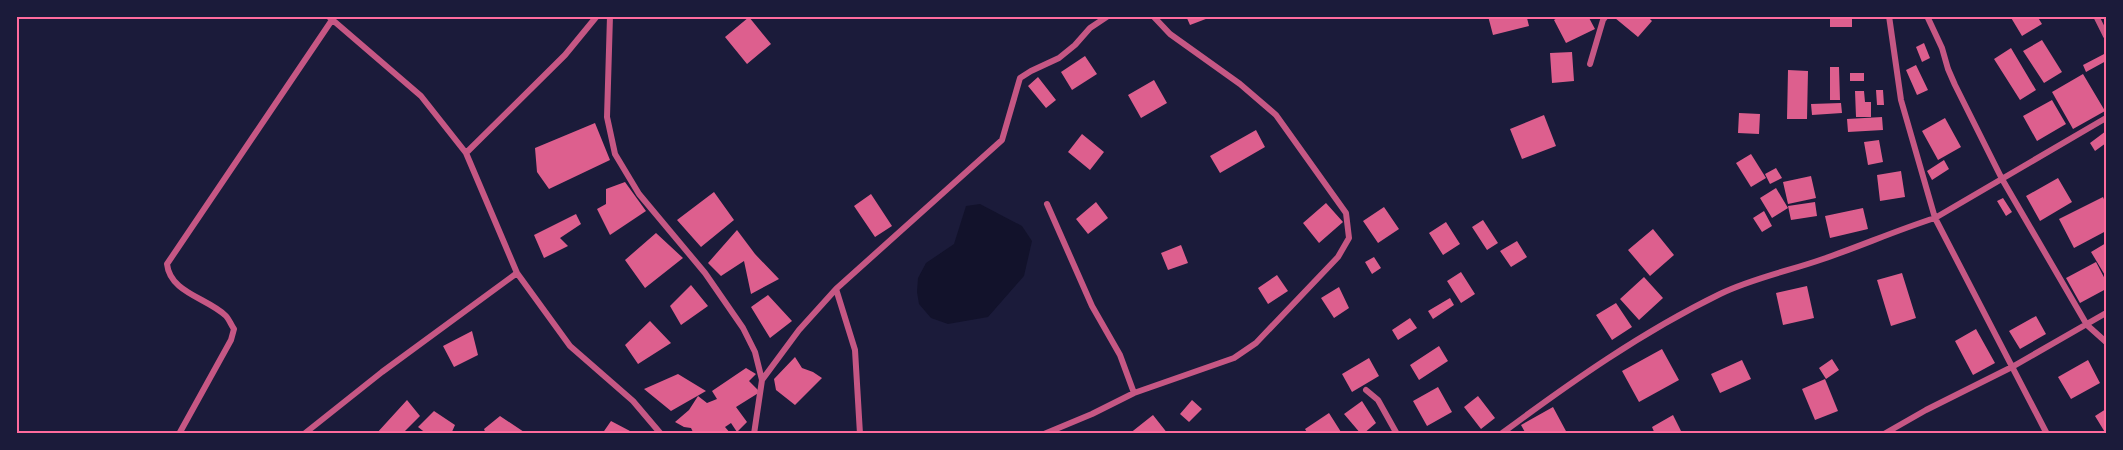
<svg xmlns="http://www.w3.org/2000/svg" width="2123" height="450" viewBox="0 0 2123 450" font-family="'Roboto Condensed',sans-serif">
	<rect width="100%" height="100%" fill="#1b1b3a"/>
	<path fill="#12122b" d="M980,204L1022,226L1032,241L1024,276L988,317L948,324L931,318L919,304L917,292L918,278L926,263L954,244L966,206Z"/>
	<path fill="#dd5f8e" d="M1186,16H1211V17L1190,25Z
		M1488,16H1530L1527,18L1529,26L1493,35Z
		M1560,16H1588L1595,29L1566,43L1554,20Z
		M1617,16H1647L1652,21L1638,37L1615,18Z
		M1830,16H1852V27H1830Z
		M2010,16H2037L2042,24L2022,36Z
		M749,17L771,44L747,64L725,37Z
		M2042,40L2062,72L2044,83L2023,51Z
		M1924,43L1930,58L1922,62L1916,47Z
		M2011,48L2036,90L2020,100L1994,59Z
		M1572,52L1574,81L1552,83L1550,53Z
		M2106,53V61L2086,72L2083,65Z
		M1085,56L1097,74L1072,90L1061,72Z
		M1916,65L1928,90L1917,95L1906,70Z
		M1830,67H1839L1840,100H1830Z
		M1788,70L1808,71L1807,119H1787Z
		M1850,73H1864V81H1850Z
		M2083,74L2105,111L2073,129L2052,92Z
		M1038,77L1056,100L1046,108L1028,86Z
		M1154,80L1167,103L1141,118L1128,95Z
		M1876,90H1883L1884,105H1877Z
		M1855,91H1864L1865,102H1871V117H1856Z
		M2052,100L2066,124L2037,141L2023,116Z
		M1841,103L1842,113L1812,115L1811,104Z
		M1739,113L1760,114L1759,134L1738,133Z
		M1544,115L1556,146L1522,159L1510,129Z
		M1882,117L1883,130L1848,132L1847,119Z
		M1945,118L1961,147L1938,160L1922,131Z
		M595,123L610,160L549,189L537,172L535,148Z
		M1256,130L1265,147L1220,173L1210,156Z
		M2106,131V143L2095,151L2090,143Z
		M1082,134L1104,152L1090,170L1068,152Z
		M1879,140L1883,162L1868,165L1864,142Z
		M1751,154L1766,178L1751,187L1736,163Z
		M1944,160L1949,169L1932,180L1927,171Z
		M1776,168L1782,178L1770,184L1765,174Z
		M1901,171L1905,197L1880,201L1877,175Z
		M1811,176L1816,198L1788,204L1783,182Z
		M2058,178L2072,202L2040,221L2026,196Z
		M625,182L646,211L610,235L597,209L606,204V189Z
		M1776,188L1788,208L1772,218L1760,198Z
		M714,192L734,220L701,247L677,220Z
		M871,194L892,226L875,237L854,206Z
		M2103,197L2106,204V231L2074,248L2059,219Z
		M2003,198L2012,212L2006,216L1997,201Z
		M1096,202L1108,218L1088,234L1076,219Z
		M1815,202L1817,216L1791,220L1788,206Z
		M1326,203L1343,222L1319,243L1303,223Z
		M1384,207L1399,229L1378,243L1363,221Z
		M1863,208L1868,229L1830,238L1825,216Z
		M1764,211L1772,226L1762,232L1753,218Z
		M576,214L581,224L560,238L568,246L544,258L534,235Z
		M1483,220L1498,243L1487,250L1472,227Z
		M1446,222L1460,244L1443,255L1429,233Z
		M1653,229L1674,255L1650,276L1628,250Z
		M737,230L755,254L779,279L751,294L744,261L721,276L708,263Z
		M656,233L683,258L645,288L625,260Z
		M1517,241L1527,257L1511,267L1500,251Z
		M2106,243V277L2091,252Z
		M1181,245L1188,263L1168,270L1161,253Z
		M1374,257L1381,268L1372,274L1365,262Z
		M2096,262L2106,281V289L2080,303L2066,278Z
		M1461,272L1475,294L1461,303L1447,281Z
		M1902,273L1916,318L1891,326L1877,280Z
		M1277,275L1288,291L1268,304L1258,288Z
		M1644,277L1663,298L1639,320L1620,299Z
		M691,285L708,306L681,325L670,306Z
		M1807,286L1814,318L1783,325L1776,293Z
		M1339,287L1349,308L1334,318L1321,298Z
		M768,295L792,321L770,338L751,307Z
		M1450,298L1454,305L1433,319L1428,311Z
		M1616,303L1632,327L1612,340L1596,315Z
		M2036,316L2046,334L2020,349L2009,331Z
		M1410,318L1417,328L1398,340L1392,330Z
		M650,321L671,343L638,364L625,345Z
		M1976,329L1995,363L1973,375L1955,341Z
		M472,331L478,355L454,367L443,346Z
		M1439,346L1448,361L1419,380L1410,365Z
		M1662,349L1679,380L1639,402L1622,371Z
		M795,357L802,368L813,372L822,378L795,405L776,390L774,379Z
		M1369,358L1379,376L1352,392L1342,374Z
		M1832,359L1839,370L1826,379L1819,368Z
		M1742,360L1751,379L1720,393L1711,374Z
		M2088,360L2100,383L2071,399L2058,377Z
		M746,368L756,374L749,381L760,392L736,407L747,422L737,432L731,423L725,427L731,434H694L691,428L684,427L675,422L689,410L698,396L707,403L717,399L712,391Z
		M678,374L706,391L671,411L644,389Z
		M1825,379L1838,411L1815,420L1802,389Z
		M1438,387L1452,412L1427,426L1413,401Z
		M1478,396L1495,418L1481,429L1464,407Z
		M407,400L420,416L402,434H376Z
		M1192,400L1202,409L1189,422L1180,414Z
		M1362,401L1376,423L1363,434H1361L1344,414Z
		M1553,407L1567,433L1526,434L1521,425Z
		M2106,409V434L2095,416Z
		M434,411L455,425L451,434H427L418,427Z
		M1329,413L1341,432L1338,434H1308L1305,429Z
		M1153,415L1168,434H1129Z
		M1673,415L1681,431L1677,434H1655L1652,427Z
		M500,416L524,432L521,434H486L484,429Z
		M611,421L630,431L629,434H602Z"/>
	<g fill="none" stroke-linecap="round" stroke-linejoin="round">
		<path stroke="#c65784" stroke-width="6" d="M328,16L421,96L466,153L517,273L570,346L633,401L661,434
			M610,16L607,117L615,154L639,194L705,273L743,328L755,352L762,380L754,434
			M1889,16L1901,100L1935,218L2106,118
			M1927,16L1942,48L1948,69L1955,85L2002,179L2087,325L2106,342
			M2096,16L2106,36
			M1590,64L1603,20L1606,16
			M466,153L565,55L597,16
			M1047,204L1092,306L1120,355L1134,393
			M836,289L855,350L860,434
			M762,380L799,330L836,289L1002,140L1020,78L1031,71L1059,58L1075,45L1090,28L1108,16
			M1366,390L1378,400L1397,434
			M179,434L231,340L234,329C231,325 229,319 226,316C208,298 170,293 167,264L332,20
			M304,434L382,372L517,273
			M1044,434L1092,414L1134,393L1234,358L1256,343L1338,257L1349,238L1346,213L1276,115L1240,84L1170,34L1153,16
			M1501,434C1571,382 1642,332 1720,294C1753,278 1789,271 1823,259C1861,246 1897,230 1935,218L2047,434
			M1884,434L1926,410L2012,367L2106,313"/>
	</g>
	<rect width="2123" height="450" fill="none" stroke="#1b1b3a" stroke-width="36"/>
	<rect x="18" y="18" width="2087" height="414" fill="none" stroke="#ff6b9d" stroke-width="2"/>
</svg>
